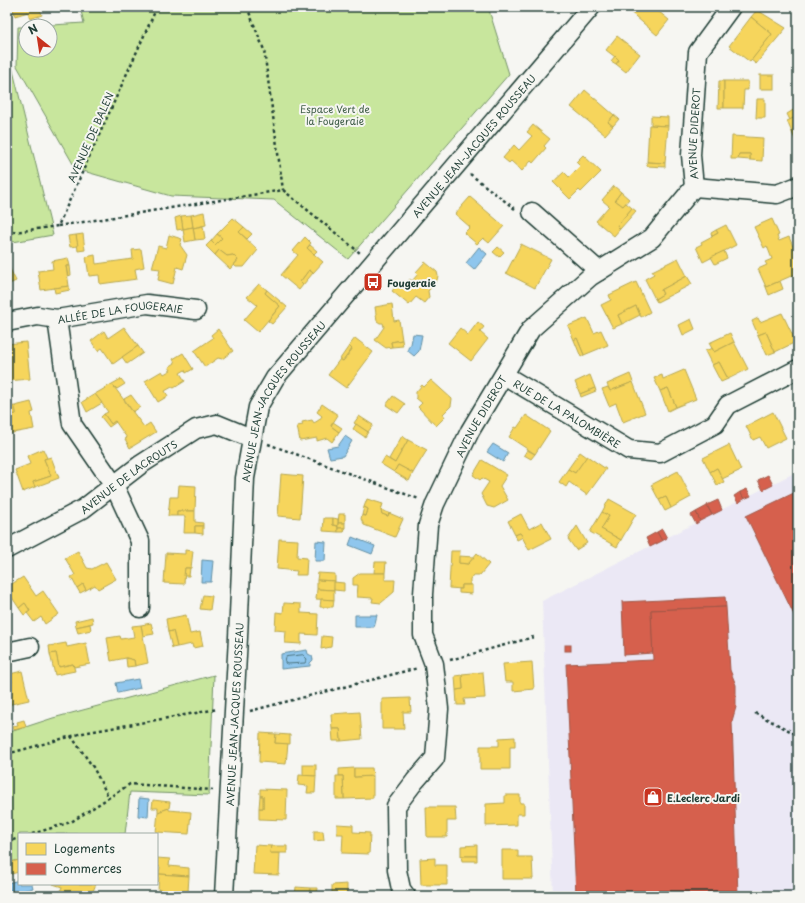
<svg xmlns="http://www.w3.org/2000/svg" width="805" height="903" font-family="'Playpen Sans',sans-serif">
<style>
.built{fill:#ebe8f5}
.green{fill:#c8e69d;stroke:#749268}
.water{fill:#8fc6ed;stroke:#628fa3}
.homes{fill:#f6d55c;stroke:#b6a750}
.shops{fill:#d6604d;stroke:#9f5646}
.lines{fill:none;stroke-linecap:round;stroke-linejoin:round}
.shore{stroke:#4c747e;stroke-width:1}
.minor-casing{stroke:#1f3d34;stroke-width:21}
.path{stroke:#1f3d34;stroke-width:2.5;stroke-dasharray:3 3;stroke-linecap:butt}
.minor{stroke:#f6f6f2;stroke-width:18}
.labels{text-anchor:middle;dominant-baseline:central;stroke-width:4;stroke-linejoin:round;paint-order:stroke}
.park-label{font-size:10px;fill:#415f49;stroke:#f6f6f2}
.street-label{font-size:10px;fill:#1f3d34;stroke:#f6f6f2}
.poi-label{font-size:10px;font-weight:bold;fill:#1f3d34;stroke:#f6f6f2;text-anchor:start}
</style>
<rect width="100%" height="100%" fill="#f6f6f2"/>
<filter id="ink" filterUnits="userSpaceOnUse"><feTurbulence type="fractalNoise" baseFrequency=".025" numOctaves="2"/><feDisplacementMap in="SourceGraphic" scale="8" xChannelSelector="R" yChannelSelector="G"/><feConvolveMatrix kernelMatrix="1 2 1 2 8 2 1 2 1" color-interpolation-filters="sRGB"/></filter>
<g filter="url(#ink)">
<polygon class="built" points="798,471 798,896 553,896 542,601"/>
<g class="green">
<polygon points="80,7 488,7 509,74 348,259 274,200 171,196 76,169 17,66 18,27 26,27 26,50 50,50 50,26 36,26 84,23"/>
<polygon points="7,46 53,235 7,243"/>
<polygon points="214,675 209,795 130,792 125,834 19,834 19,860 7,863 7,733 53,718"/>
</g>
<g class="water">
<polygon points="479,247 487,254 474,270 466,263"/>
<polygon points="413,334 422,335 419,351 414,356 408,351 408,348 411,344"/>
<polygon points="345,436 352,441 343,456 330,458 327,448 338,446"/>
<polygon points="493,444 508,453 503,462 487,452"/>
<polygon points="352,537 375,546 372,554 349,545"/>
<polygon points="316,541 326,542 325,561 315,561"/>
<polygon points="202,560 213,561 211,582 201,582"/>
<polygon points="355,615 377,615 374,627 355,627"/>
<polygon points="307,650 308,654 312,656 313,660 310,663 310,666 281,669 281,654"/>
<polygon points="138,679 140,688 118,693 116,683"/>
<polygon points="139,798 149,799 148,817 138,816"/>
<polygon points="19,880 19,884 32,884 33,888 11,894 8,883"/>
</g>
<g class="homes">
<polygon points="12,7 45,7 40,9 42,15 30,19 28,12 15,16"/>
<polygon points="630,7 653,7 669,20 657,35 628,10"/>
<polygon points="757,10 786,28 756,64 751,60 772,34 751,17"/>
<polygon points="751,17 772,34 750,62 729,46"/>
<polygon points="617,36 640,54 626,72 616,64 619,60 606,50"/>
<polygon points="615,56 619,60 616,64 611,61"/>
<rect x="760" y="75" width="14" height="14"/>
<polygon points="719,81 724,81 724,108 718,108"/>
<polygon points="724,81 748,81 748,90 744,90 743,108 724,108"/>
<polygon points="585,90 614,115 608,122 613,126 605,135 571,107"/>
<polygon points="757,99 765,99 765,118 756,118"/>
<polygon points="798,107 798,116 790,120 787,114"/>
<polygon points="614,115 619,119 613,126 608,122"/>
<polygon points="651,116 668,117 668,126 651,125"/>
<polygon points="798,116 798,143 797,144 787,121"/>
<polygon points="533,125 550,139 544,146 546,148 533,163 531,161 522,171 511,161 509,163 503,158 514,145 519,150 532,136 527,132"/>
<polygon points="649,125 668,126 665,163 647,162"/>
<polygon points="732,136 763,138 762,161 750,160 750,154 739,154 738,159 731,159"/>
<polygon points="739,154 750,154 750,160 738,159"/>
<polygon points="583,155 601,172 581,192 579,190 570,199 553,182 564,172 569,177 580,166 576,162"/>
<polygon points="647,162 665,163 665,167 647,166"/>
<polygon points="614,186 621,192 615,200 623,206 626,203 632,208 617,226 620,229 614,236 596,221 609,206 602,200"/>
<polygon points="621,192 629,199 623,206 615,200"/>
<polygon points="470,197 504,226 489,243 483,238 477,244 464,233 470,227 455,214"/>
<polygon points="632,208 636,211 620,229 617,226"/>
<polygon points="204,212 206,225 193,228 191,215"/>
<polygon points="191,215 193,227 183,229 181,216"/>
<polygon points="181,216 183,229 177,230 175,218"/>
<polygon points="233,218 244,227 239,232 258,250 244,267 236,267 234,265 238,260 233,255 227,256 219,250 215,255 206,246 211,241 215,245 222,238 217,234"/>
<polygon points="772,219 779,235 777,236 779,241 789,237 798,258 798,273 766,287 758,269 767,265 765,262 772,259 767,246 764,248 754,227"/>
<polygon points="726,225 736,245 703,262 696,247 702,244 701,242 718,233 716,230"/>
<polygon points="203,226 205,239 195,240 193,228"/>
<polygon points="193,227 195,240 185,242 183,229"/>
<polygon points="244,227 252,234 247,239 239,232"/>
<polygon points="716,230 718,233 712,236 711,233"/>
<polygon points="83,234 85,250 78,251 76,235"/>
<polygon points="217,234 222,238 215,245 211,241"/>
<polygon points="76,235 78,246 70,247 68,236"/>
<polygon points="169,235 182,239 180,245 187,255 183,269 177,267 173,284 158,280 160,269 152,268 158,246 166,248"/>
<polygon points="305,237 311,243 307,248 323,262 313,273 309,270 300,282 303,285 299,290 281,275 298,255 293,251"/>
<polygon points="521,244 551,259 535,288 506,273"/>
<polygon points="310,245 317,251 314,254 307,248"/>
<polygon points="498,247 504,252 499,257 493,252"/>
<polygon points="141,249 144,267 135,269 137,279 100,284 99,275 89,276 86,257 95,255 96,264 133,259 132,250"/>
<polygon points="219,250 227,256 233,255 238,260 230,269 215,255"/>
<polygon points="724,251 727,258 715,264 711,257"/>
<polygon points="68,258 70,266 66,266 69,286 41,290 38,271 53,269 52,261"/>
<polygon points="678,258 687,276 661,290 663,294 655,299 645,279 654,274 652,271"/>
<polygon points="425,262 437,272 438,276 437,280 428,291 429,297 424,303 416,297 409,305 392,291 398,283 403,287 410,279 412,281 418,274 416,272"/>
<polygon points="7,263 16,281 7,285"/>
<polygon points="66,266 70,266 71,275 68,276"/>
<polygon points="309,270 313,273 303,285 300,282"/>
<polygon points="687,276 692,284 657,302 655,299 663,294 661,290"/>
<polygon points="780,281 783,289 769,295 766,287"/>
<polygon points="636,282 650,312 641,317 636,306 618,315 622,324 613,328 601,305 611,300 609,295"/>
<polygon points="259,284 267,290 265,293 280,306 258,332 244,320 257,305 247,297"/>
<polygon points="69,286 70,290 55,293 54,288"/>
<polygon points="267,290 287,307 272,324 268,321 280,306 265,293"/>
<polygon points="392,304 394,321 399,320 402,340 391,342 392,347 386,348 375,340 384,327 383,323 380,323 377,321 375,307"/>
<polygon points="636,306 640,315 622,324 618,315"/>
<polygon points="782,313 796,342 775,352 766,332 758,335 752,321 758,318 760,322"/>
<polygon points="587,318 594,333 601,330 608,345 584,355 577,338 574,340 568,326"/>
<polygon points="691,319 695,329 683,335 679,325"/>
<polygon points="478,322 484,327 480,332 488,339 471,361 448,343 460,328 468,335"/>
<polygon points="124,327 138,346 113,364 102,348 98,351 91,341 104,331 108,338"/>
<polygon points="218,329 233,351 222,359 218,358 205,367 194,351 213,338 211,335"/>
<polygon points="766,332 775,352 767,355 758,335"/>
<polygon points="730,333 734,342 714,352 709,343"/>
<polygon points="355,338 373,352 346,388 328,375 340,359 343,361 352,349 349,346"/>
<polygon points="577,338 584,355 581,357 574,340"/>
<polygon points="402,340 403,346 392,347 391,342"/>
<polygon points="26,342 30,379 7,381 7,344"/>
<polygon points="734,342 748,369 728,379 719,362 712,365 705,351 712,348 714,352"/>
<polygon points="138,346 143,353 127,364 122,357"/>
<polygon points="349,346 352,349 343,361 340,359"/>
<polygon points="183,353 193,369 186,373 185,370 180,373 185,381 174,388 172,387 165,391 168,396 158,402 145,381 162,371 164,374 171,370 169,367 175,363 173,359"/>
<polygon points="719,362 728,379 721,382 712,365"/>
<polygon points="684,370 696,399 676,407 668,388 660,391 654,378 662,375 663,379"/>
<polygon points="630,374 633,382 610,391 607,384"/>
<polygon points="590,375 595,388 580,394 575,382"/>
<polygon points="121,379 125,384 117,389 112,384"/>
<polygon points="431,380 452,399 451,406 443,414 445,417 436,426 418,407 422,403 416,398 416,392 422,385 424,387"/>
<polygon points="633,382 645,413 623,422 616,403 609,406 602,389 608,387 610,391"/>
<polygon points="112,384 144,427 150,423 156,432 130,448 125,439 127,438 115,421 111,424 104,414 108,412 95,394"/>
<polygon points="595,388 596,391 581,397 580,394"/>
<polygon points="668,388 676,407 668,411 660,391"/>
<polygon points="95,394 102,403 87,412 82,402"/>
<polygon points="131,395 140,407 133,412 124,399"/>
<polygon points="393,396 405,404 398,413 386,405"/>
<polygon points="31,402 34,412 31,413 34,429 7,434 7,415 16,414 15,406"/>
<polygon points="322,404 338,415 331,426 339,432 332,442 327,438 317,441 317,438 300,441 297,426 303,425 302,422 312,420 314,423 319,420 322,416 317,412"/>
<polygon points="15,406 16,414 7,415 7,407"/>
<polygon points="773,412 786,438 766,448 760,437 753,440 746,426"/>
<polygon points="104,414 111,424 115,421 116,422 109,427 101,417"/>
<polygon points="526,415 550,431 535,454 509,437 515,427 517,428"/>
<polygon points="359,416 373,425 368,432 354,423"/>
<polygon points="333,422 342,428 339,432 331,426"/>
<polygon points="356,424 368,432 365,437 353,429"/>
<polygon points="402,436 408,440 395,463 389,459"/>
<polygon points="408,440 427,450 413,473 398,465 394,472 381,464 385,457 395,463"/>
<polygon points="729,445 741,470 722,479 717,468 710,472 703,458"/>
<polygon points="43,449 47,458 44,459 51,476 33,482 35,487 23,492 15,470 30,464 27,456"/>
<polygon points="527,450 535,454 531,459 524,455"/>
<polygon points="580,452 587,457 575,473 568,469"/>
<polygon points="587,456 606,469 587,495 569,482 566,487 559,482 568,469 575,473"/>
<polygon points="51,457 59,478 35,487 33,482 51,476 44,459"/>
<polygon points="482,460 507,475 500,486 508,500 494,508 487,506 481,494 489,482 482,478 480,480 473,475"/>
<polygon points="398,465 413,473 409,481 394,472"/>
<polygon points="717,468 724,482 717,485 710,472"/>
<polygon points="678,471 691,497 671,508 666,497 659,500 651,485"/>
<polygon points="281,474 303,476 300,518 278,516"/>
<polygon points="179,485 196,486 195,511 177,511 177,516 168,516 170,497 178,497"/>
<polygon points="666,497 671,508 665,511 659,500"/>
<polygon points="367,499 383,504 381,510 382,514 388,516 389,513 403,519 395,537 364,525 361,519 362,515 366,516 368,509 364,507"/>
<polygon points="609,499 636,514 621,540 601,529 609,516 602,512"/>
<polygon points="364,507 368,509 366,516 362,515"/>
<polygon points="381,510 389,513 388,516 382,514"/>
<polygon points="177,511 195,511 195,522 203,523 203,526 195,526 195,533 184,533 185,516 177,516"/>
<polygon points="602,512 609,516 601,529 621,540 617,547 590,532"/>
<polygon points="339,514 345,514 345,523 338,523"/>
<polygon points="521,514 529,529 542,522 551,539 529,550 520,533 515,535 508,521"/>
<polygon points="324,518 333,518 333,525 338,526 338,532 323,531"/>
<polygon points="333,518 338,519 338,526 333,525"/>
<rect x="338" y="523" width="7" height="5"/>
<polygon points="195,526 203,526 203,534 195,533"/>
<polygon points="577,526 587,543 576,550 568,539"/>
<polygon points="338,528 345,528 344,532 338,532"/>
<polygon points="520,533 523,537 517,540 515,535"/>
<polygon points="279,539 298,540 297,557 307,558 306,575 296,575 297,571 277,569"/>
<polygon points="185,550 193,551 191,568 185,568 184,584 164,583 166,553 185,554"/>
<polygon points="78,551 87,568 92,569 106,562 116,579 98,589 95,585 86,590 83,584 77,588 71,577 75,575 65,558"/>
<polygon points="451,551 460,551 459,563 468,564 477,553 489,564 480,575 473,575 470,579 470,585 462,585 462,589 449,588"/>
<polygon points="459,556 474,557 468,564 459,563"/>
<polygon points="375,562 386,562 385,573 374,573"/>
<polygon points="185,568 190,568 189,576 184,576"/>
<polygon points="318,573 335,574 335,581 317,580"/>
<polygon points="360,573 385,573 385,580 395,580 394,592 381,603 372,602 373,598 357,597 358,585 353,585 353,578"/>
<polygon points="23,577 36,596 43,591 59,614 45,624 41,617 34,622 27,613 30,611 25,603 19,608 7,590 7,587"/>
<polygon points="317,580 335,581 334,590 317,589"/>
<polygon points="334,582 344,583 344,591 334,590"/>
<polygon points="83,584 86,590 80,593 77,588"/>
<polygon points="462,585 472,585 472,594 459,593 459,589 462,589"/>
<polygon points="317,589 334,590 334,600 316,599"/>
<polygon points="203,595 212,596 210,610 200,609"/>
<polygon points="321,599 334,600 333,607 320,607"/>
<polygon points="25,603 30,611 24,615 19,608"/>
<polygon points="284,603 301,604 301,613 318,614 317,635 301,634 301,644 285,643 286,631 275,630 276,612 283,613"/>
<polygon points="186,615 190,634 200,632 203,646 193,648 192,644 177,647 173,631 168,632 166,619"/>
<polygon points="92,617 93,623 76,627 75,621"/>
<polygon points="151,623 154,634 143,636 141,625"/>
<polygon points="90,624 91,630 78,633 76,627"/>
<polygon points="141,625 148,663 135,666 134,660 126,658 111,661 107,638 120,636 121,639 134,637 132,626"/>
<polygon points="173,631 177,647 172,648 168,632"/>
<polygon points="322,636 332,637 331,647 321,649"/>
<polygon points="66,643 67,647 86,643 90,664 74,667 73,664 59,667 56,653 50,654 49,646"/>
<polygon points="56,653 59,667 73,664 75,671 55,675 50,654"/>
<polygon points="126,658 134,660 135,666 127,667"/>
<polygon points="532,662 534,689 513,691 513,682 505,682 503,664"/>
<polygon points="22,671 29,700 7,705 7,684 12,682 10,674"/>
<polygon points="483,672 485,698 464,699 465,705 457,705 456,690 463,689 462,674"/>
<polygon points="462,675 463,689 456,690 455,676"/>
<polygon points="410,698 411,712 403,712 404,729 382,729 382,699"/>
<polygon points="360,712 362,739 341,741 340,729 332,729 331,714"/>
<polygon points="24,720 26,727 14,730 13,726 18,725 17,722"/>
<polygon points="332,729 340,729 341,741 333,741"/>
<polygon points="260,733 276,734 275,743 288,743 286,764 259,762"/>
<polygon points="276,734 290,735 290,744 275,743"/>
<polygon points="515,737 515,747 510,747 510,769 480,769 480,746 499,746 499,738"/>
<rect x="303" y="765" width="13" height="11"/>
<polygon points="354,768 354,777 373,776 373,798 344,799 343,776 339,776 339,769"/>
<polygon points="354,768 372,768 373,776 354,777"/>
<polygon points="299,775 316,776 315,793 307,793 308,786 298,785"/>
<polygon points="336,776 343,776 344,799 336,799"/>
<polygon points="260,789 287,790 286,820 259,819 259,808 263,808 263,796 260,796"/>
<polygon points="505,795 520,795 520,803 524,803 524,814 517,814 517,825 486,826 486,804 505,803"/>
<polygon points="260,796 263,796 263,808 259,808"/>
<polygon points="153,800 170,802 169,808 158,812 158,808 152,808"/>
<polygon points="426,807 455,807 456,821 447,821 447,837 427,837"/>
<polygon points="169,808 169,810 191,812 189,834 156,832 158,812"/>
<polygon points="337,824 353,825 353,832 370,833 369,854 342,853 343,834 337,834"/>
<polygon points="314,831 323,831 324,840 314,841"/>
<polygon points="255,845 271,846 270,853 280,853 279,875 253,874"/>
<polygon points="477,845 477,856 461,856 461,846"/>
<polygon points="271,846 287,846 287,853 270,853"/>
<polygon points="502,850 518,850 518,857 532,857 533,879 502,879"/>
<polygon points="461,856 477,856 477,861 462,861"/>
<polygon points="157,858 170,859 169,866 189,868 189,876 159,874 160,867 157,866"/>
<polygon points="435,858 435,865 447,865 447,885 421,885 420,859"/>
<polygon points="19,860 19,872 7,875 7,863"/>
<polygon points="159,874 189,876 188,892 158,890"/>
<polygon points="53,884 96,884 91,896 58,896 62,887"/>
<polygon points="347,884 347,893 364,893 364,896 337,896 337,893 332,893 332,885"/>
<polygon points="296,887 310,888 310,896 295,896"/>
<polygon points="310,888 318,888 317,896 310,896"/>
</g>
<g class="shops">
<polygon points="768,475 773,485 763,490 758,480"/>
<polygon points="747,489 751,496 744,499 740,492"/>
<polygon points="798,491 798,623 746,516"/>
<polygon points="740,492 744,499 738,503 734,496"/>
<polygon points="718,500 722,510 712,515 707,505"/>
<polygon points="707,506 712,515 700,521 696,512"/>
<polygon points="696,512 700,521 696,524 691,515"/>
<polygon points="662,529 667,538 662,541 657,532"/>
<polygon points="657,532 662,541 650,547 646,538"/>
<polygon points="725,597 726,607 651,610 653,653 624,655 622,602"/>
<polygon points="726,607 730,670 736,685 736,707 732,721 738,896 576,896 566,664 653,660 651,610"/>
<rect x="565" y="645" width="6" height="6"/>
</g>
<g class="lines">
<polygon class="shore" points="303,655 307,659 305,663 287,664 285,663 286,657"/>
<defs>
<g id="minor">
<polyline points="694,187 777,194 798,186"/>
<polyline points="532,212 599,271"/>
<polyline points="7,322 38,316 57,319"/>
<path id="s1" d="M 504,375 L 629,450 L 660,453 L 715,424 L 728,405 L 798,369"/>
<path id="s2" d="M 7,549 L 83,509 L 140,465 L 196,429 L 217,424 L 251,438"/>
<path id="s3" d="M 140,608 L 140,541 L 114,485 L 72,424 L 57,319 L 147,304 L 196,310"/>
<polyline points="7,652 30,647"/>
<path id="s4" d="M 224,896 L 238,637 L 245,478 L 258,407 L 275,378 L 591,7"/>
<path id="s5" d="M 406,896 L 401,889 L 397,870 L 396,806 L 415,781 L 435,758 L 439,709 L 434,664 L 423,635 L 423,594 L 428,525 L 435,504 L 470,431 L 531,329 L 591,276 L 652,238 L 694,187 L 691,155 L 698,52 L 731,7"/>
</g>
</defs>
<use href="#minor" class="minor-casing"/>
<g class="path">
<polyline points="247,7 264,50 283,190"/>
<polyline points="7,18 10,25"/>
<polyline points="470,174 515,209"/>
<polyline points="58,226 283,190 360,253"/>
<polyline points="7,233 58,226 157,7"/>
<polyline points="268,444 419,499"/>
<polyline points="450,660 534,637"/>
<polyline points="250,711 418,668"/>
<polyline points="755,713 798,735"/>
<polyline points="71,736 93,767 109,798"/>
<polyline points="7,754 83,733 218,709"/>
<polyline points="32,834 71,822 130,784 213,790"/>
<polyline points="7,842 19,838"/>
</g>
<use href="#minor" class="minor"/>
</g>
</g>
<defs>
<symbol id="bus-square" viewBox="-11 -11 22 22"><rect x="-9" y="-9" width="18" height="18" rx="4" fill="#c8321e" stroke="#f6f6f2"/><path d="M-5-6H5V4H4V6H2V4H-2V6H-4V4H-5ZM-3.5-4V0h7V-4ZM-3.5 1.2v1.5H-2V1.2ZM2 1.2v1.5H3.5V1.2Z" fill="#fff"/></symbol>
<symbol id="shop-square" viewBox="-11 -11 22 22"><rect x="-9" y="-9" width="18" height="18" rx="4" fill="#c8321e" stroke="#f6f6f2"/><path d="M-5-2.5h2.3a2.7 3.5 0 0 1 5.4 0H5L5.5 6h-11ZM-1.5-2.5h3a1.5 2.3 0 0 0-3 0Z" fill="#fff"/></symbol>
</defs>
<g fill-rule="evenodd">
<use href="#bus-square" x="362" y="271" width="22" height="22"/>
<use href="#shop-square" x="642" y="786" width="22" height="22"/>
</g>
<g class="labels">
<g class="park-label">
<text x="335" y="108">Espace Vert de<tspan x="335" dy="12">la Fougeraie</tspan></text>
</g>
<g class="street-label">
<text stroke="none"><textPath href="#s5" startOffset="883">AVENUE DIDEROT</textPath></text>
<text transform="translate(90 137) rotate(-66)">AVENUE DE BALEN</text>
<text stroke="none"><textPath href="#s4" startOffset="830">AVENUE JEAN-JACQUES ROUSSEAU</textPath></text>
<text stroke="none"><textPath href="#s3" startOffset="373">ALLÉE DE LA FOUGERAIE</textPath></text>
<text stroke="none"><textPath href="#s4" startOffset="506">AVENUE JEAN-JACQUES ROUSSEAU</textPath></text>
<text stroke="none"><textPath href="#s1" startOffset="74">RUE DE LA PALOMBIÈRE</textPath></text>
<text stroke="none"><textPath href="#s5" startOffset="511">AVENUE DIDEROT</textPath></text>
<text stroke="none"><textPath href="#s2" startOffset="142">AVENUE DE LACROUTS</textPath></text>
<text stroke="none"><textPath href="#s4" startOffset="182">AVENUE JEAN-JACQUES ROUSSEAU</textPath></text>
</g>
<g class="poi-label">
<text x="387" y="282">Fougeraie</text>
<text x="667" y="797">E.Leclerc Jardi</text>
</g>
</g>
<rect width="805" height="903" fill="none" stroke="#f6f6f2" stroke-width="24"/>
<rect x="12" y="12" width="781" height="879" fill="none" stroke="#1f3d34" stroke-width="1.5" filter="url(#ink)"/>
<rect x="18" y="833" width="140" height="52" fill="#f6f6f2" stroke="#a0aca6"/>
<rect x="26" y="843" width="20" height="12" fill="#f6d55c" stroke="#a0aca6"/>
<text x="54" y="853" font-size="12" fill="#1f3d34">Logements</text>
<rect x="26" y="863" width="20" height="12" fill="#d6604d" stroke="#a0aca6"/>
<text x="54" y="873" font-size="12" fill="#1f3d34">Commerces</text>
<g transform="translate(38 38) rotate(330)"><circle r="19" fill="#f6f6f2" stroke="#a0aca6"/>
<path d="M0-3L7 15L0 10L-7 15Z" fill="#c8321e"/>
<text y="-6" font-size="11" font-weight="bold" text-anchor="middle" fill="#1f3d34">N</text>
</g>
</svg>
